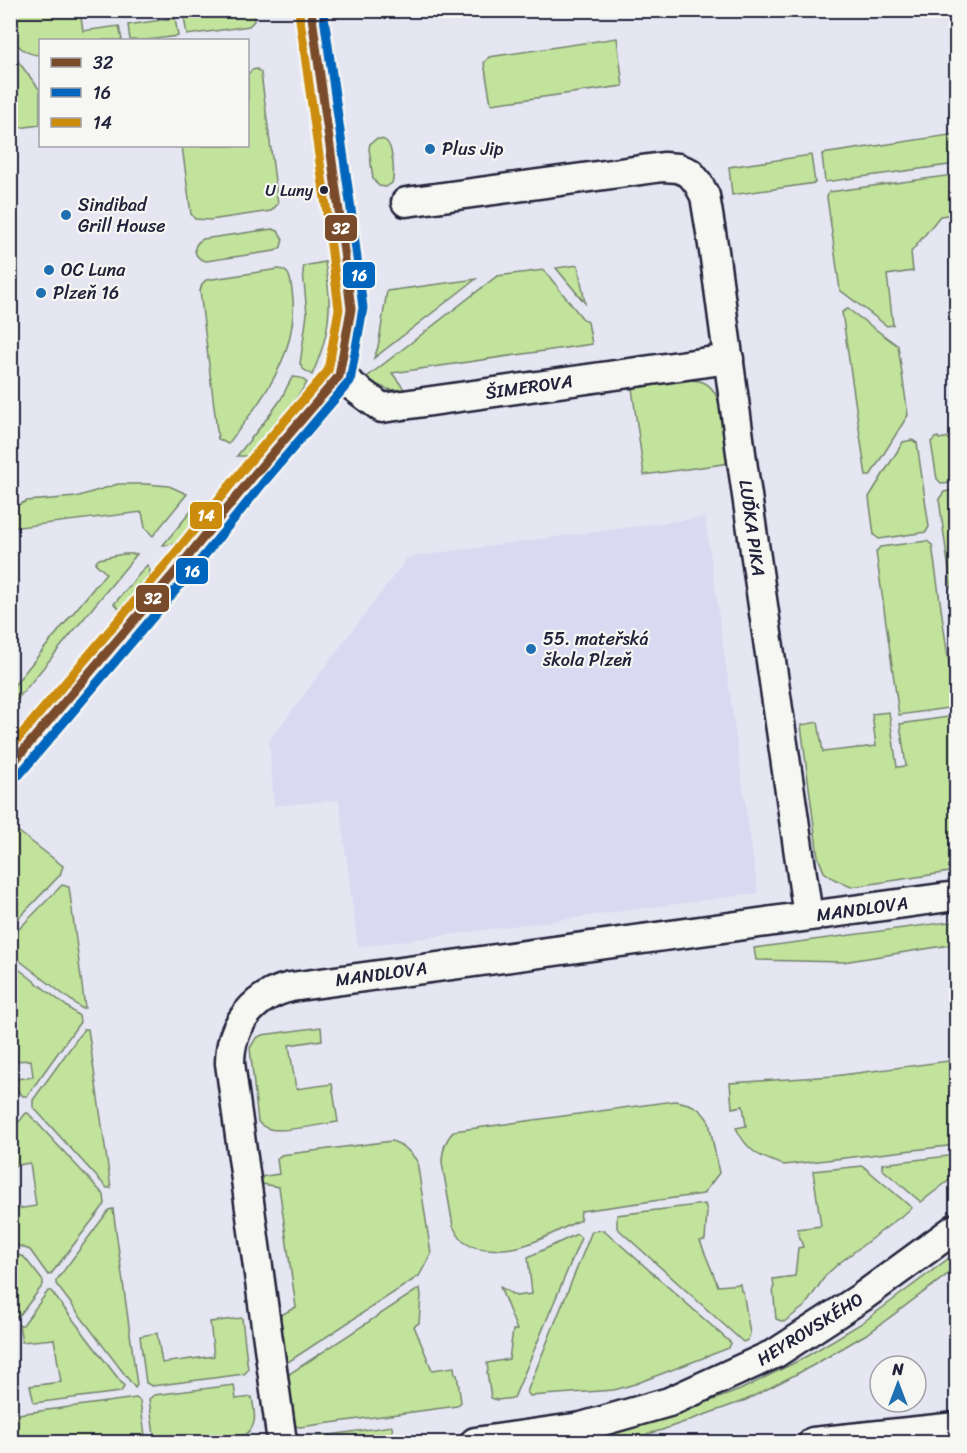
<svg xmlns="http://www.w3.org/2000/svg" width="967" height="1453" font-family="Sriracha,sans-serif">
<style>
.built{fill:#d9daf2}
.green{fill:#c2e39c;stroke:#72826c;stroke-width:1.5}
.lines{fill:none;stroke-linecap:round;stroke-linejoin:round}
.minor-casing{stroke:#22223b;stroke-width:33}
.minor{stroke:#f6f6f2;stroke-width:28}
.bus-1-casing{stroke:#f6f6f2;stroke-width:14}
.bus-2-casing{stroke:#f6f6f2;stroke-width:14}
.bus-3-casing{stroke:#f6f6f2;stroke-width:14}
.bus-1{stroke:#7a4b2a;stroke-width:9}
.bus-2{stroke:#0065bd;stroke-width:9}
.bus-3{stroke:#cc8c0c;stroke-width:9}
.poi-dot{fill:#1f6fb2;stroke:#f6f6f2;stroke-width:2}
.bus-dot{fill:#22223b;stroke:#f6f6f2;stroke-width:2}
.labels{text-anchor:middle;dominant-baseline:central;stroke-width:4.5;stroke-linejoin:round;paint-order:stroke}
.bus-label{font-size:16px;fill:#22223b;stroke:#f6f6f2;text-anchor:end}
.poi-label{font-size:18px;fill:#22223b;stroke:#f6f6f2;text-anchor:start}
.street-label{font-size:18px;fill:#22223b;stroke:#f6f6f2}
.line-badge{stroke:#f6f6f2;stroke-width:2}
.badge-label{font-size:16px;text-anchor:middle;font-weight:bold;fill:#fff}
</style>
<rect width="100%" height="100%" fill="#e5e6f2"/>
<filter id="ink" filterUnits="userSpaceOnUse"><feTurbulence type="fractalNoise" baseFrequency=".0167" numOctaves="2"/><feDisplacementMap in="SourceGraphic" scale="12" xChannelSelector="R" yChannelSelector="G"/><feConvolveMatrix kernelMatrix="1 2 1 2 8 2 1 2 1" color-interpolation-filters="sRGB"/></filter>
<g filter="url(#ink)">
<polygon class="built" points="705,517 758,893 358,947 339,800 274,806 269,741 408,557"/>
<g class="green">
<path d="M 10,11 L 80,11 L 83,31 L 119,26 L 122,40 L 40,40 L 40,55 C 27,55 13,45 10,31 C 10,25 10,17 10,11 Z"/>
<polygon points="215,11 253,11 254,21 249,26 187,35 184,17 215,13"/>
<polygon points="175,18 178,36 147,40 130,40 128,25"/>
<polygon points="617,38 623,86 491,104 484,63 489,57"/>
<polygon points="11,52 40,90 40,125 11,129"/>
<polygon points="257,69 261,73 278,204 271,211 210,220 195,219 191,214 182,146 248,146 248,74 252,70"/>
<polygon points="956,134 956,164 825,182 822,154"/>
<path d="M 376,139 C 380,139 382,138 386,141 C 393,146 395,176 392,183 L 386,187 L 379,186 L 373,179 L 369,148 L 370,144 Z"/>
<polygon points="811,155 815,183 732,195 729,167"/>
<polygon points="953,175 956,198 956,214 940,216 911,252 913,271 887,275 893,325 887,326 840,290 827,197 829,192"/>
<path d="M 272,229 L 278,231 L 283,239 L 281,247 L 275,251 L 206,261 C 193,258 191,245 203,239 Z"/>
<path d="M 325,262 C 333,307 330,334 312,375 L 303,369 L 300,364 L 307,314 L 303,271 L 304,266 Z"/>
<polygon points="578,265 585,303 556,268"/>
<path d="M 279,269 C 291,271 290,279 292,290 C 301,352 263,398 228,444 L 218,439 L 200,291 L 202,284 L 206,280 Z"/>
<polygon points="544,270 582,318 588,322 592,344 392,373 404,389 404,391 387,389 366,380 367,377 497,276"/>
<polygon points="476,279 374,358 378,347 387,291"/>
<polygon points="848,309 898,346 908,415 870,476 866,476 842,312"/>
<path d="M 293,377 L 301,378 L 307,383 L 292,404 L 251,453 L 247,456 L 237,456 C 251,438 266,421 279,402 C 285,394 287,384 293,377 Z"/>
<path d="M 686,380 C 691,380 700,380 705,383 C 725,393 727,443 730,463 L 644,475 L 632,388 Z"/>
<polygon points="956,436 956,468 950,469 951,483 942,484 937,479 931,442 935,438 938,437 939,439"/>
<polygon points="912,440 917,443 929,527 926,532 879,539 874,535 869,497 903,442"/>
<polygon points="118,484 146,484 169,486 187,494 153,536 145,528 142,512 11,528 11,508 27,501 76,497"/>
<polygon points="956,490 956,621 939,499 944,492"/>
<path d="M 197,504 C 200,508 201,507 200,513 C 199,518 183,538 178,542 C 174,545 168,545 163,545 Z"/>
<polygon points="927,541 932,545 955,707 899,715 876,552 880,547"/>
<polygon points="123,554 137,554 11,707 11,689 106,573 95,563 99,559"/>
<polygon points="147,565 150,571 148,576 121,610 114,604"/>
<polygon points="889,712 897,767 906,766 900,724 955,716 956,728 956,871 851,887 834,879 824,872 818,857 801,725 818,722 823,752 876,746 872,714"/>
<polygon points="10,825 63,866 60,875 11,926"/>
<polygon points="62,885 69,887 85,1008 81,1008 11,954 11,937"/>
<polygon points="956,921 956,944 843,962 756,960 754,948"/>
<polygon points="11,963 79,1016 80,1022 27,1096 23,1096 11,1083 16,1077 16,1079 33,1077 31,1060 14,1061 15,1072 11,1076 10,1032 12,1031 10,1021"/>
<path d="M 321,1027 L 322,1040 L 289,1045 L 296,1089 L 332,1084 L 338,1122 C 323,1124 283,1133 270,1129 C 265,1128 261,1125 258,1122 L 250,1048 L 256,1038 L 262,1035 Z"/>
<polygon points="84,1029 88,1029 111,1188 107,1188 33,1107 33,1100"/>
<path d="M 956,1060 L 956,1145 L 784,1165 C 759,1157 748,1152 736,1128 L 746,1126 L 743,1106 L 732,1108 L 730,1083 L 834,1076 Z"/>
<path d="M 674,1101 C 690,1103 701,1107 709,1122 L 719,1173 L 703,1194 L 581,1211 L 580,1220 C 563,1228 546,1238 528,1244 C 512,1250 478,1253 464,1242 C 459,1238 456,1232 453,1226 L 442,1163 C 442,1151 445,1140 454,1131 Z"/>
<polygon points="26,1113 28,1113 104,1195 105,1204 51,1274 48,1275 30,1250 13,1244 11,1241 11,1210 36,1206 30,1163 11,1166 11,1132"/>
<path d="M 392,1141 C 404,1145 410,1152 417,1161 L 431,1254 L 419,1276 L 285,1364 L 278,1321 L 281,1315 L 296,1307 L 279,1187 L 262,1184 L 260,1181 L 259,1177 L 279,1174 L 277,1159 L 281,1155 Z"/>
<polygon points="956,1155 956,1175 921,1202 882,1169 882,1164"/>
<polygon points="863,1166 912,1208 838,1264 826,1275 805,1306 784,1322 776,1319 773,1288 774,1287 773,1279 795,1276 798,1248 803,1247 797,1229 821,1226 813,1171"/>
<polygon points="705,1204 707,1212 705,1240 700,1241 718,1286 740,1284 741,1291 743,1291 750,1334 748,1340 743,1342 617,1228 617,1215"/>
<polygon points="113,1209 137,1385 135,1388 56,1284 56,1281 109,1210"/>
<polygon points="604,1230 731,1343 729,1348 635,1384 614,1390 530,1396 527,1392 592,1231"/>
<polygon points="577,1234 581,1238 514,1398 497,1400 491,1398 487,1371 488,1370 487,1363 509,1359 513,1330 517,1330 500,1287 516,1296 532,1294 528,1257"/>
<polygon points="956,1253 956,1268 870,1332 812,1366 746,1400 662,1430 619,1442 602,1442 606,1436 657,1421 740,1390 802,1359 862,1323"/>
<polygon points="18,1255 24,1257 43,1281 43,1285 19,1316 11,1318 11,1256"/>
<polygon points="420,1288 421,1295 419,1323 414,1326 432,1370 454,1367 455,1374 457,1374 461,1402 457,1406 300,1427 295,1426 292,1422 286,1376"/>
<polygon points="48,1291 51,1291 124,1386 123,1389 120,1392 34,1403 30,1386 61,1382 54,1339 22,1342 19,1325 23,1325"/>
<polygon points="242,1318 248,1370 244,1374 152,1386 146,1383 140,1336 157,1333 162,1363 214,1356 210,1322"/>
<path d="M 234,1385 L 236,1399 L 252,1397 C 254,1412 259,1425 245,1435 L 190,1442 L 155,1442 L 149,1399 L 154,1395 Z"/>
<polygon points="136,1398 140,1401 146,1442 11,1442 11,1415"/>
<path d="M 392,1426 C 393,1432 393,1435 387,1438 L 357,1442 L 305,1442 L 302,1439 Z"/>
</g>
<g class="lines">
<defs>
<g id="minor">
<polyline points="406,202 663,167 678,168 690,173 698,183 705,196 714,251 743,468 808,916"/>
<polyline points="339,376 382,408 729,359"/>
<polyline points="10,767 177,570 254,475 339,376 351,309 339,211 311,10"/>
<path d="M 282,1442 L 230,1063 C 230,1025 254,995 291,987 L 956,896"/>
<polyline points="475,1442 581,1427 669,1402 776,1353 862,1297 956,1228"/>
<polyline points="813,1442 956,1427"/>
</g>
</defs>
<use href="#minor" class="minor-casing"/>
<use href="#minor" class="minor"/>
<defs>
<polyline id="bus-1" points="10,766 177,570 254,475 339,376 351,309 339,211 311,10"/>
<polyline id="bus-2" points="19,775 186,578 263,483 350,381 363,308 351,209 323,10"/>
<polyline id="bus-3" points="10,748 168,562 245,467 328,371 339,309 327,213 299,12"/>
</defs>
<use href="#bus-1" class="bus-1-casing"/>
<use href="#bus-2" class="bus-2-casing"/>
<use href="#bus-3" class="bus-3-casing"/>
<use href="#bus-1" class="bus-1"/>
<use href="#bus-2" class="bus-2"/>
<use href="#bus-3" class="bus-3"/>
</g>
</g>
<g class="poi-dot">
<circle cx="430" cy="149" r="6"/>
<circle cx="66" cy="215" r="6"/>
<circle cx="49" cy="270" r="6"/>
<circle cx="41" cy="293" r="6"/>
<circle cx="531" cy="649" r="6"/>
</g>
<circle class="bus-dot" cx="324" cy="190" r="5"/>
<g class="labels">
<g class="bus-label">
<text x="313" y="190">U Luny</text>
</g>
<g class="poi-label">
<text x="442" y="149">Plus Jip</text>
<text x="78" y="205">Sindibad<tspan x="78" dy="21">Grill House</tspan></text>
<text x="61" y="270">OC Luna</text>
<text x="53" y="293">Plzeň 16</text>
<text x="543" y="639">55. mateřská<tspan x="543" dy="21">škola Plzeň</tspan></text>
</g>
<g class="street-label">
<text transform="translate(529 387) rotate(-8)">ŠIMEROVA</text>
<text transform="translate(752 528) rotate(82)">LUĎKA PIKA</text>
<text transform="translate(862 909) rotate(-8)">MANDLOVA</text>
<text transform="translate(381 974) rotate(-8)">MANDLOVA</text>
<text transform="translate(810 1329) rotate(-32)">HEYROVSKÉHO</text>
</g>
</g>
<g class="line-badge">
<rect x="324" y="214" width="34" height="28" rx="6" fill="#7a4b2a"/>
<rect x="342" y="261" width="34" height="28" rx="6" fill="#0065bd"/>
<rect x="189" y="501" width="34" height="29" rx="6" fill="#cc8c0c"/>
<rect x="175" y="557" width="34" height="28" rx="6" fill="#0065bd"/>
<rect x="135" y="584" width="35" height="29" rx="6" fill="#7a4b2a"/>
</g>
<g class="badge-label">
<text x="341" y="234">32</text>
<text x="359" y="281">16</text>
<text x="206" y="521">14</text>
<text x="192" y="577">16</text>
<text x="153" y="604">32</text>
</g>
<rect width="967" height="1453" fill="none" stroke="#f6f6f2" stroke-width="36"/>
<rect x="18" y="18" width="931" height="1417" fill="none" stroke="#22223b" stroke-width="2" filter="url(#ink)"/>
<rect x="39" y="39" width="210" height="108" fill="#f6f6f2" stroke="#a1a1a9" stroke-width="1.5"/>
<rect x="51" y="58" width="30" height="9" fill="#7a4b2a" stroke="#a1a1a9" stroke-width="1.5"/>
<text x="93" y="69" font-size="18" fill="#22223b">32</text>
<rect x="51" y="88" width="30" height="9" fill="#0065bd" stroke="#a1a1a9" stroke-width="1.5"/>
<text x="93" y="99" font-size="18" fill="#22223b">16</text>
<rect x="51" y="118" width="30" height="9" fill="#cc8c0c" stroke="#a1a1a9" stroke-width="1.5"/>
<text x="93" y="129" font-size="18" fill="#22223b">14</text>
<g transform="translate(898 1384)"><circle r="28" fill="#f6f6f2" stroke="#a1a1a9" stroke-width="1.5"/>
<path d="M0-4.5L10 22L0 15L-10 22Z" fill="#1f6fb2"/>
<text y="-9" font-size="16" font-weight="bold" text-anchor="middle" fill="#22223b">N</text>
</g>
</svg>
